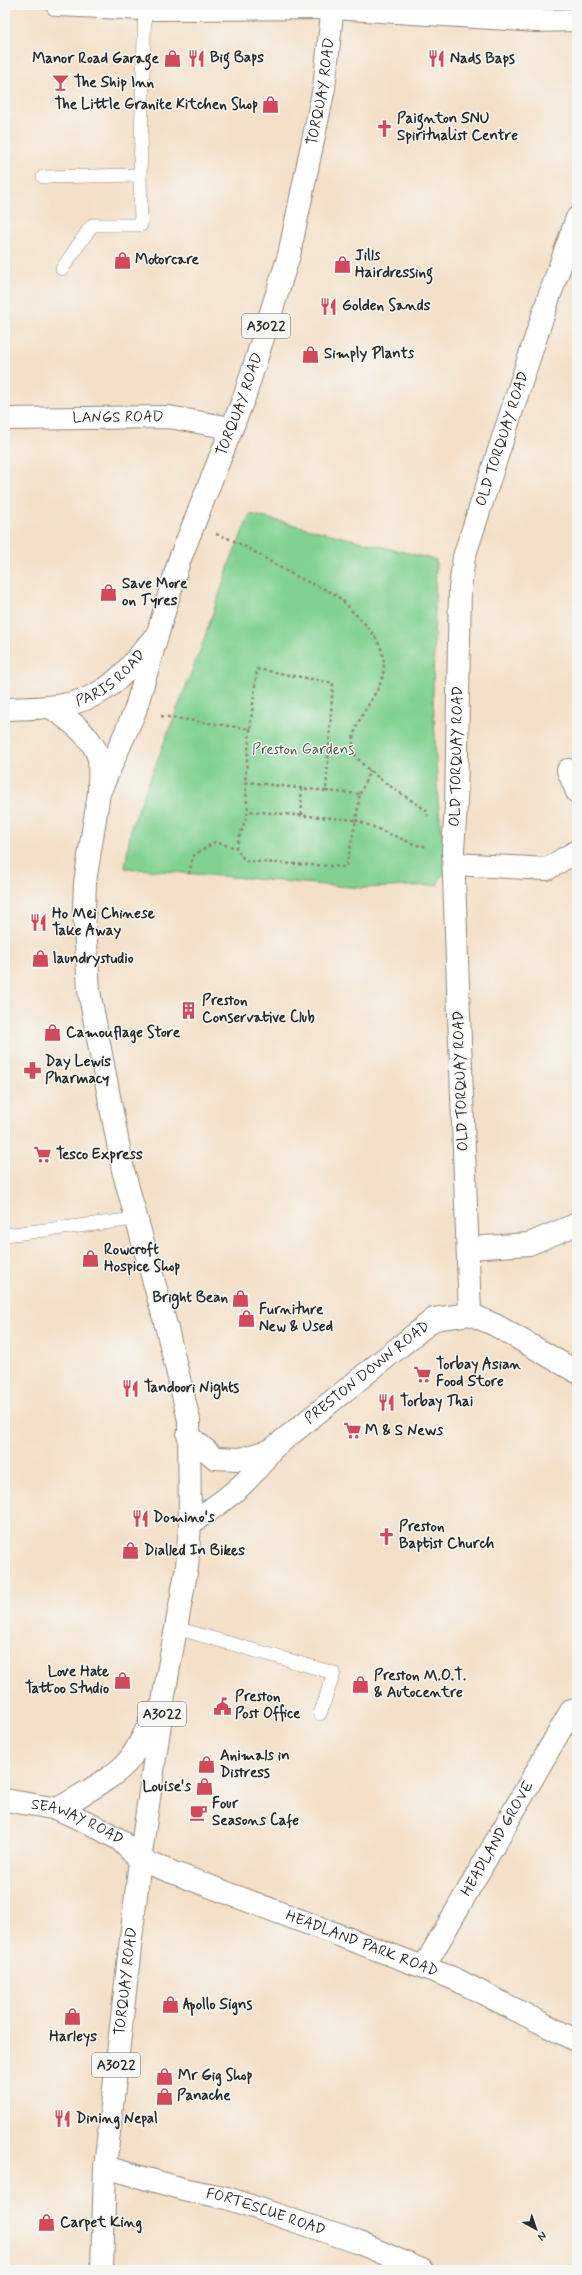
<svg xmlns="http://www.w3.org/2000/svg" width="582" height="2275" font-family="Mynerve,sans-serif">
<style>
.green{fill:#81d292;stroke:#567e5e}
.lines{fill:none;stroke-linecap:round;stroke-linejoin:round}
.service-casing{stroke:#90867a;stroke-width:14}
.minor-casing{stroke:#90867a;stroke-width:24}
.tertiary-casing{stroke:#90867a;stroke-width:24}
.secondary-casing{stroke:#90867a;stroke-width:24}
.primary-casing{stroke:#90867a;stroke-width:24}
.path{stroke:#90867a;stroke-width:2.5;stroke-dasharray:3 3;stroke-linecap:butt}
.service{stroke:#fff;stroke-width:13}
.minor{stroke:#fff;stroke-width:22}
.tertiary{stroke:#fff;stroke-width:22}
.secondary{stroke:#fff;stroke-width:22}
.primary{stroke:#fff;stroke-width:22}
.labels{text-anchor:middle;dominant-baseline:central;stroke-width:3;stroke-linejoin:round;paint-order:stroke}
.shield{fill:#f6f6f2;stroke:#686867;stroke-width:1}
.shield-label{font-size:14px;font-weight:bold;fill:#2b2b2b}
.poi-label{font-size:15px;font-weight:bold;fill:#2b2b2b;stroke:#f6f6f2;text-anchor:start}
.street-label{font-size:15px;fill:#2b2b2b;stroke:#f6f6f2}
.park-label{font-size:15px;fill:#455d4a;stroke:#f6f6f2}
</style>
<rect width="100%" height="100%" fill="#f6f6f2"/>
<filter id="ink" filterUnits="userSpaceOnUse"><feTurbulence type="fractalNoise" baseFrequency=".025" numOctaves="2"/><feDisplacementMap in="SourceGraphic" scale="8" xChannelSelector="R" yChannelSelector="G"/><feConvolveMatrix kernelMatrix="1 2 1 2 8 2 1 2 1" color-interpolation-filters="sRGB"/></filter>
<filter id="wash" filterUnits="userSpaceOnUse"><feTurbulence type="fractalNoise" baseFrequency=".012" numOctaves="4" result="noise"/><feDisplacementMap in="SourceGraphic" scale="16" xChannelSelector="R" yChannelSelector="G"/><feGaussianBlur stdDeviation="0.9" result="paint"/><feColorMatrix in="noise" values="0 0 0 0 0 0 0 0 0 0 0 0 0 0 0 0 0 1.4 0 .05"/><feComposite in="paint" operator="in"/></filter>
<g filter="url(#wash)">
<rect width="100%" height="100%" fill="#f4e0c8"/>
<polygon class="green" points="250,514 436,560 433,695 438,802 445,853 445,870 437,885 362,888 125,868 131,828 202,645 230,562"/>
</g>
<g filter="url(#ink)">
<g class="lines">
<defs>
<g id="service">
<polyline points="528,5 529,21"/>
<polyline points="43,177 140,175"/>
<polyline points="62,269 92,225 141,225 140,175 145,5"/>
<polyline points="5,1235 136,1219"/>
<polyline points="176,1628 334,1673 320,1714"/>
</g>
<g id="minor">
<path id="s1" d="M 5,419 L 169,417 L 231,428"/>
<polyline points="568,770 577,792"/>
<polyline points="454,864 547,869 577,851"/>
<polyline points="468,1248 529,1244 577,1224"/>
<path id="s2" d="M 424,1967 L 571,1711"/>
<path id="s3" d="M 105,2167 L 183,2189 L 227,2198 L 357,2242 L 422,2270"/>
</g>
<g id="tertiary">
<polyline points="333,8 537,21 577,20"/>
<path id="s4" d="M 470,1314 L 453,850 L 456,805 L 460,588 L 464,557 L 549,297 L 577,218"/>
<polyline points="188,1435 215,1458 241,1459 271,1450"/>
<path id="s5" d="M 190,1524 C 224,1500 248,1485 271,1450 L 434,1319 L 470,1314 L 495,1325 L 577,1372"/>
<path id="s6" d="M 140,1860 L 455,1979 L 577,2041"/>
</g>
<polyline id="secondary" points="57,5 145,9 333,8"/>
<g id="primary">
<path d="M 52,708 C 69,720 94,737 99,759 C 100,768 99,778 99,787"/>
<path id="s7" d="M 5,709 C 40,708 75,709 105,689 C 124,677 139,655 154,638"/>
<path id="s8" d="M 5,1800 L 58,1809 L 93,1825 L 120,1840 L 140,1860"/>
<path d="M 58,1809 C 78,1796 115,1778 129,1760 C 140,1746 147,1728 155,1712"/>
<path id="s9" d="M 102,2270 L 105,2167 L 140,1860 L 165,1689 L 187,1567 L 190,1524 L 189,1420 L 167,1329 L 123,1170 L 89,991 L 84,911 L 85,882 L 99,793 L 135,711 L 179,561 L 245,395 L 289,255 L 324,88 L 333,5"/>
</g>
</defs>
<use href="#service" class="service-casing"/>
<use href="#minor" class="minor-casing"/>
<use href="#tertiary" class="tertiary-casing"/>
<use href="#secondary" class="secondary-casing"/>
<use href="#primary" class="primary-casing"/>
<g class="path">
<path d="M 216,534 C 245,543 262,558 288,572 C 303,581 320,586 334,594 C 341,598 347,605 352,611 C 371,629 388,647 383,675 C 378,699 345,726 355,754 C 361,769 411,800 426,810 L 428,816"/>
<polyline points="161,716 250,729 257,669 333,683 326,791 245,782 250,729"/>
<polyline points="245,782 248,811 236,848 245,861 346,867 356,820 248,811"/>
<polyline points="301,788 302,816"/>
<polyline points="326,791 360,794 356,820 416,845 428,847"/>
<polyline points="360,794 370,770"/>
<polyline points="189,874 193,856 215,842 236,848"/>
</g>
<use href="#service" class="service"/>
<use href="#minor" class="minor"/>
<use href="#tertiary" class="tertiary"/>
<use href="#secondary" class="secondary"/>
<use href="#primary" class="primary"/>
</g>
</g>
<defs>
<symbol id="restaurant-bare" viewBox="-9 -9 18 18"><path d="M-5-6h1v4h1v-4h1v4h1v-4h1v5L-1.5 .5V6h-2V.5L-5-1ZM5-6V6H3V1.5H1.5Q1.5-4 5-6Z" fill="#d1495b" stroke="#f6f6f2" stroke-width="2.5" paint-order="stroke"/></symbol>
<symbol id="shop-bare" viewBox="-9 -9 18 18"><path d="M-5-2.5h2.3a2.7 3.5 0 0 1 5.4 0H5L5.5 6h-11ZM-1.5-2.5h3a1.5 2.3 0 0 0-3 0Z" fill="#d1495b" stroke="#f6f6f2" stroke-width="2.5" paint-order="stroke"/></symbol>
<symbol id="bar-bare" viewBox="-9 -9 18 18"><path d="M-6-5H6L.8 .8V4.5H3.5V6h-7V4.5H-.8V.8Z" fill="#d1495b" stroke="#f6f6f2" stroke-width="2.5" paint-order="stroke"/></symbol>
<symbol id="church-bare" viewBox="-9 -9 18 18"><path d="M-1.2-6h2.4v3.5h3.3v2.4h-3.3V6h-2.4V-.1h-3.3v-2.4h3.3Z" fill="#d1495b" stroke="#f6f6f2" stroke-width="2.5" paint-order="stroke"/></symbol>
<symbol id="building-bare" viewBox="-9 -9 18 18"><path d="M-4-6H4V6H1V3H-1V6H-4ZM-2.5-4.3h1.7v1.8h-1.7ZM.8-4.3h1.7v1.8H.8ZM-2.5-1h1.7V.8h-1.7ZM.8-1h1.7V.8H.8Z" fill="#d1495b" stroke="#f6f6f2" stroke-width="2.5" paint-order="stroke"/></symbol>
<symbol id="pharmacy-bare" viewBox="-9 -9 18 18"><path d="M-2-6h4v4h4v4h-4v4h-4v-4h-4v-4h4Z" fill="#d1495b" stroke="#f6f6f2" stroke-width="2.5" paint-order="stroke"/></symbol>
<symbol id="supermarket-bare" viewBox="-9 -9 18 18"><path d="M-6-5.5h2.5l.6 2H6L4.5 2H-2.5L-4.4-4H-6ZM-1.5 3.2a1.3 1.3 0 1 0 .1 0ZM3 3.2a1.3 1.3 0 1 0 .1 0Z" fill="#d1495b" stroke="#f6f6f2" stroke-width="2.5" paint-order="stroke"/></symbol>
<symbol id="civic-bare" viewBox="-9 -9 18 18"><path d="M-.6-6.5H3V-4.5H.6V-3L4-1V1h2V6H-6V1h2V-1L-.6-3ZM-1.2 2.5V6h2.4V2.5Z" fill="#d1495b" stroke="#f6f6f2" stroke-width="2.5" paint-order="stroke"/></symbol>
<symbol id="cafe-bare" viewBox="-9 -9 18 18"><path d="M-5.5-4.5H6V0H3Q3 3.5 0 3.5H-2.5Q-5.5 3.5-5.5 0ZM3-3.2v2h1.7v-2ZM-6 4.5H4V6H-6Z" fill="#d1495b" stroke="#f6f6f2" stroke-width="2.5" paint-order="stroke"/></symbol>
</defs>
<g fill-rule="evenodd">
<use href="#restaurant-bare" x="184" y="46" width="25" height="25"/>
<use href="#shop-bare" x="160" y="46" width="25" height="25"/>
<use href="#restaurant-bare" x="424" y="46" width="25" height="25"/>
<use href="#bar-bare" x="48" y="70" width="25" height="25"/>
<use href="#shop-bare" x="258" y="92" width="25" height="25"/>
<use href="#church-bare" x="372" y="116" width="25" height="25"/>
<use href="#shop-bare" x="110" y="248" width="25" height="25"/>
<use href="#shop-bare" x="330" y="252" width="25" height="25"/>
<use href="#restaurant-bare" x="316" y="294" width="25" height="25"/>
<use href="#shop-bare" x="298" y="342" width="25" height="25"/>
<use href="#shop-bare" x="96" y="580" width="25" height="25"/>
<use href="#restaurant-bare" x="26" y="910" width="25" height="25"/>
<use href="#shop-bare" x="28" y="946" width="25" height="25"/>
<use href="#building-bare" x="176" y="998" width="25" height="25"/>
<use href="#shop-bare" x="40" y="1020" width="25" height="25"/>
<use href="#pharmacy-bare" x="20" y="1058" width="25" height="25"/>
<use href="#supermarket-bare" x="30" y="1142" width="25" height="25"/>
<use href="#shop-bare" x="78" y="1246" width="25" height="25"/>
<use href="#shop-bare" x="228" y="1286" width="25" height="25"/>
<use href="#shop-bare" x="234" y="1306" width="25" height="25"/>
<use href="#supermarket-bare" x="410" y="1362" width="25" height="25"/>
<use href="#restaurant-bare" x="118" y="1376" width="25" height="25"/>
<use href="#restaurant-bare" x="374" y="1390" width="25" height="25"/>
<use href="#supermarket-bare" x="340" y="1418" width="25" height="25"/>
<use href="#restaurant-bare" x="128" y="1506" width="25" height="25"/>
<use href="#church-bare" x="374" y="1524" width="25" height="25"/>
<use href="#shop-bare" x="118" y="1538" width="25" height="25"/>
<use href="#shop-bare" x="110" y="1668" width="25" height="25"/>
<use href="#shop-bare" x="348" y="1672" width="25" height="25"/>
<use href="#civic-bare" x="210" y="1694" width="25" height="25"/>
<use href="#shop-bare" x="194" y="1752" width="25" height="25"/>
<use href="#shop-bare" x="192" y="1774" width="25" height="25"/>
<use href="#cafe-bare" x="186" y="1800" width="25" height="25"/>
<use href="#shop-bare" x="158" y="1992" width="25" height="25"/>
<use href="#shop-bare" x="60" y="2004" width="25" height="25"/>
<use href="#shop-bare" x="152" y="2064" width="25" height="25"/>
<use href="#shop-bare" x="152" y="2084" width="25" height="25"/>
<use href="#restaurant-bare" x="50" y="2106" width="25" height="25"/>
<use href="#shop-bare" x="34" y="2210" width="25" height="25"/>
</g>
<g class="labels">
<g class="shield">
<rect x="242" y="314" width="48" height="24" rx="3"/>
<rect x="138" y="1702" width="48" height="24" rx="3"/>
<rect x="92" y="2053" width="48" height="24" rx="3"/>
</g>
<g class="shield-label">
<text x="266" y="326">A3022</text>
<text x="162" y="1714">A3022</text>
<text x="116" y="2065">A3022</text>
</g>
<g class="poi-label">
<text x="210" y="58">Big Baps</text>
<text x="159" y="59" text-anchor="end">Manor Road Garage</text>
<text x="450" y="59">Nads Baps</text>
<text x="74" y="83">The Ship Inn</text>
<text x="258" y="105" text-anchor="end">The Little Granite Kitchen Shop</text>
<text x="397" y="119">Paignton SNU<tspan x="397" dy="17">Spiritualist Centre</tspan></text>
<text x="355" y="256">Jills<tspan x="355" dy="17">Hairdressing</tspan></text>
<text x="135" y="260">Motorcare</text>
<text x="342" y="306">Golden Sands</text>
<text x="324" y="354">Simply Plants</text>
<text x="122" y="584">Save More<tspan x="122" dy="17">on Tyres</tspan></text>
<text x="52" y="914">Ho Mei Chinese<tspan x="52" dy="17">Take Away</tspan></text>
<text x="53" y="959">laundrystudio</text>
<text x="202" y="1001">Preston<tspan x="202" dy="17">Conservative Club</tspan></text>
<text x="66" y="1033">Camouflage Store</text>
<text x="45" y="1062">Day Lewis<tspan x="45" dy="17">Pharmacy</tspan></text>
<text x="56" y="1155">Tesco Express</text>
<text x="104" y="1250">Rowcroft<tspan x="104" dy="17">Hospice Shop</tspan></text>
<text x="228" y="1298" text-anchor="end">Bright Bean</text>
<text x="259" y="1310">Furniture<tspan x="259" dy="17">New &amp; Used</tspan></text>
<text x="436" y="1365">Torbay Asian<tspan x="436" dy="17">Food Store</tspan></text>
<text x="144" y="1388">Tandoori Nights</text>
<text x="400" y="1402">Torbay Thai</text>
<text x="365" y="1431">M &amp; S News</text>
<text x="153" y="1518">Domino's</text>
<text x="399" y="1527">Preston<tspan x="399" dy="17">Baptist Church</tspan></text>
<text x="144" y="1551">Dialled In Bikes</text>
<text x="109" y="1672" text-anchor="end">Love Hate<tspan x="109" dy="17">Tattoo Studio</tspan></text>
<text x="374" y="1676">Preston M.O.T.<tspan x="374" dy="17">&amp; Autocentre</tspan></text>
<text x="235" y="1697">Preston<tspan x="235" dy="17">Post Office</tspan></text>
<text x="220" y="1756">Animals in<tspan x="220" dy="17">Distress</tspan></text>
<text x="191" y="1787" text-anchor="end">Louise's</text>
<text x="212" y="1804">Four<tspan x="212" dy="17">Seasons Cafe</tspan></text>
<text x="183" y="2005">Apollo Signs</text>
<text x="73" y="2037" text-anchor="middle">Harleys</text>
<text x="178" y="2076">Mr Gig Shop</text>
<text x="177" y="2096">Panache</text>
<text x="76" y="2119">Dining Nepal</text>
<text x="60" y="2223">Carpet King</text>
</g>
<g class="street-label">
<text stroke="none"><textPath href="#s9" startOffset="2234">TORQUAY ROAD</textPath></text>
<text stroke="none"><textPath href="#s9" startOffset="1910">TORQUAY ROAD</textPath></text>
<text stroke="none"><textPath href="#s1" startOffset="113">LANGS ROAD</textPath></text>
<text stroke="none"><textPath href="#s4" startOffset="882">OLD TORQUAY ROAD</textPath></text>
<text stroke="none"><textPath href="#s7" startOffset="114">PARIS ROAD</textPath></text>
<text stroke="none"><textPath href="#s4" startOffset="558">OLD TORQUAY ROAD</textPath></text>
<text transform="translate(461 1081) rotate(-92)">OLD TORQUAY ROAD</text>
<text stroke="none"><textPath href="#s5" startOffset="234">PRESTON DOWN ROAD</textPath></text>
<text stroke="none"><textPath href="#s8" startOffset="76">SEAWAY ROAD</textPath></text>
<text stroke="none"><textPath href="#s2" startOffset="148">HEADLAND GROVE</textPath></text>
<text stroke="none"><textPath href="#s6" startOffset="237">HEADLAND PARK ROAD</textPath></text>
<text stroke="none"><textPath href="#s9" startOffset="290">TORQUAY ROAD</textPath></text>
<text stroke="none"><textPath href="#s3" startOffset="167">FORTESCUE ROAD</textPath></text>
</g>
<g class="park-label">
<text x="303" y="750">Preston Gardens</text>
</g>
</g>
<rect width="582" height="2275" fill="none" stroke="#f6f6f2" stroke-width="20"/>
<g transform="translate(536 2229) rotate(140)" stroke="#f6f6f2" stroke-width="3" paint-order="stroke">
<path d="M0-3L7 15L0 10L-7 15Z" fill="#2b2b2b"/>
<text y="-6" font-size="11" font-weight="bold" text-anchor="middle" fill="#2b2b2b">N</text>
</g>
</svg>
